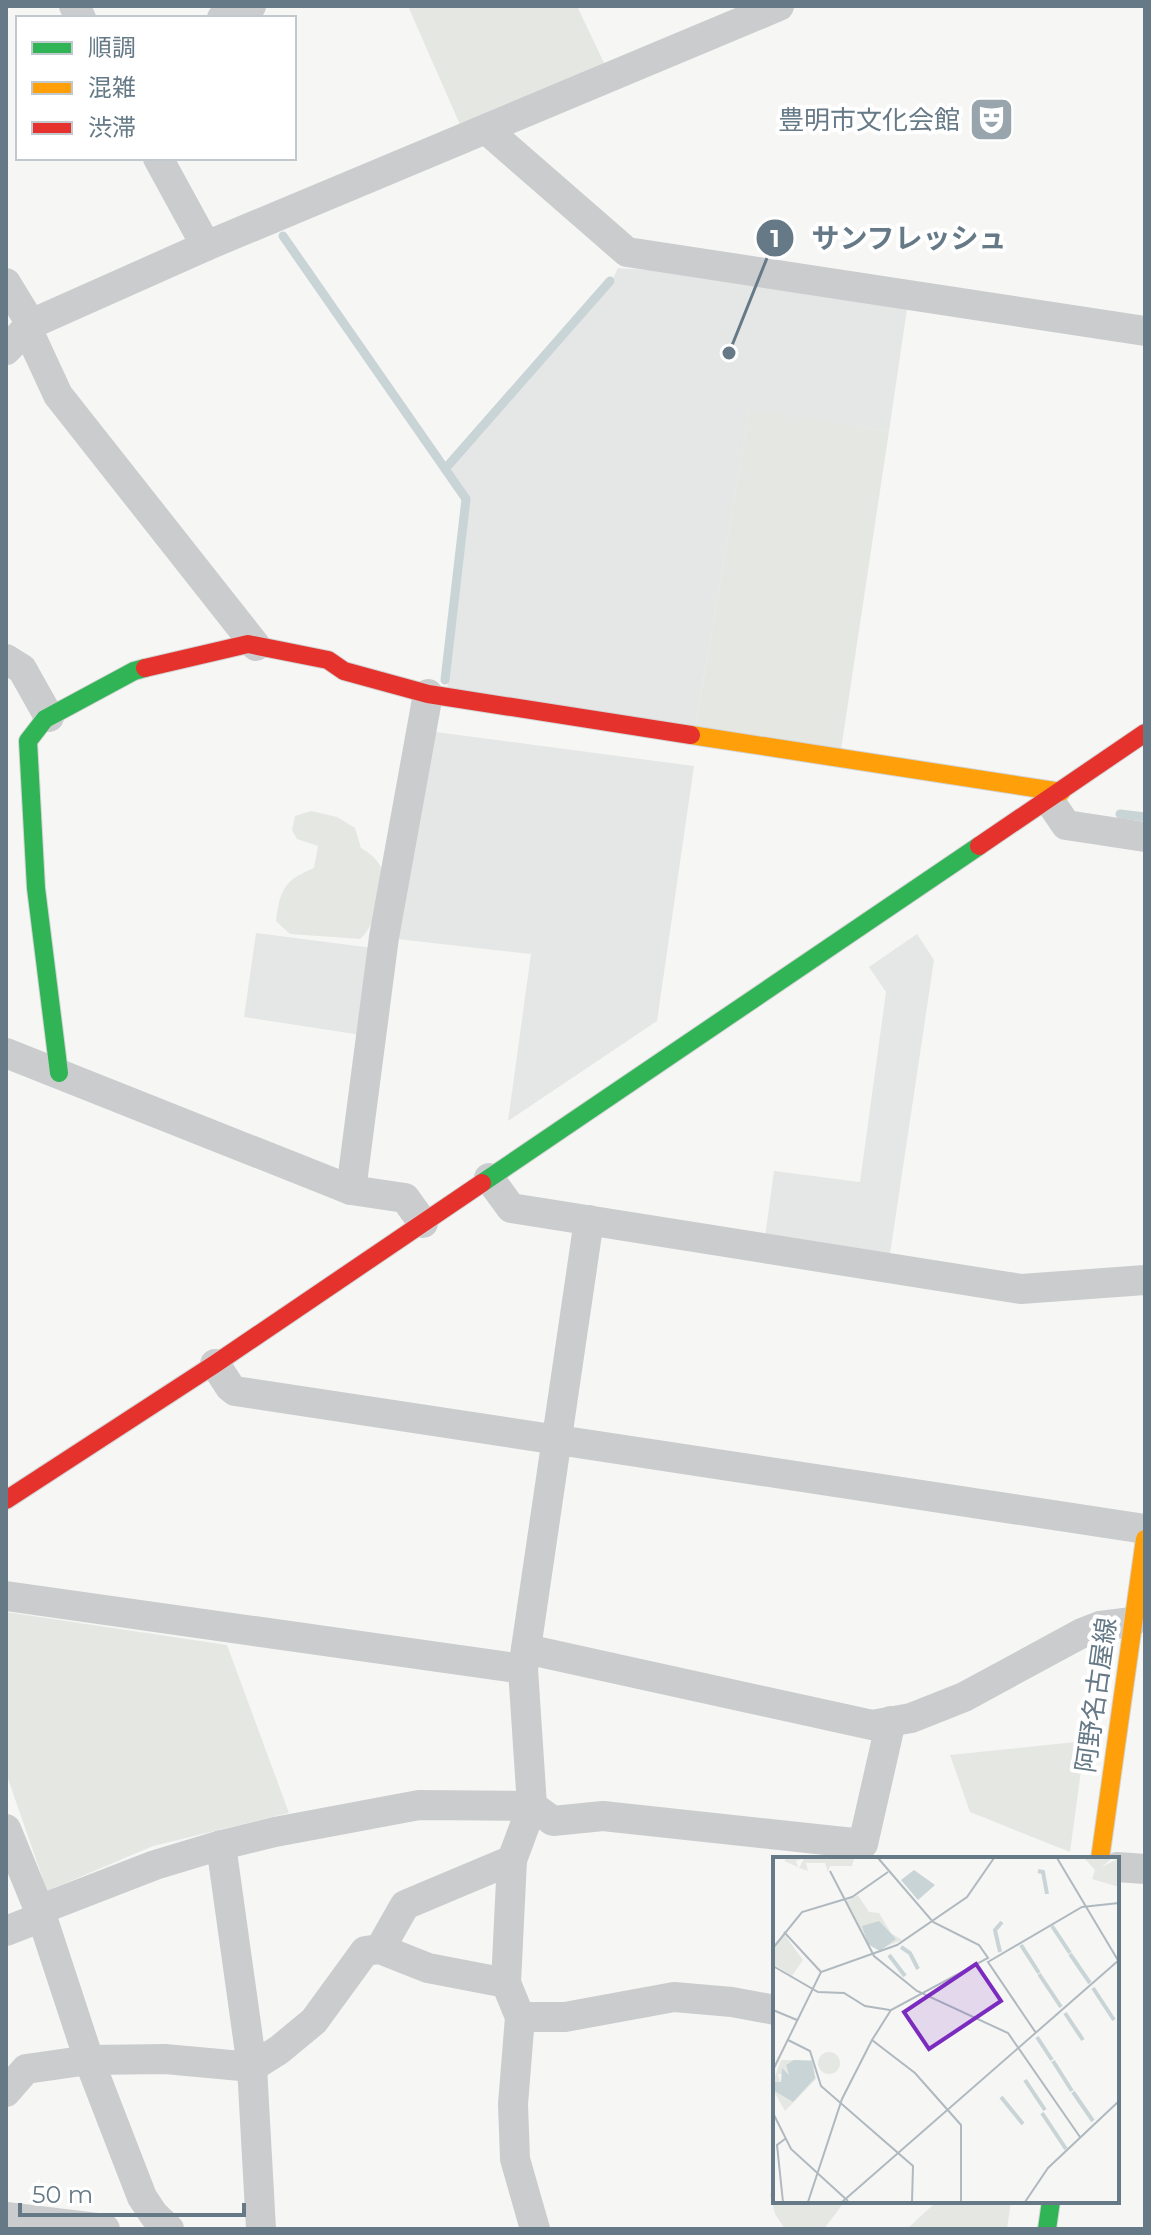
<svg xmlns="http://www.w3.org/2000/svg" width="1151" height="2235" font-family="Montserrat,'Noto Sans JP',sans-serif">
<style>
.built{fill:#e5e6e6}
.green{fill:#e5e8e2}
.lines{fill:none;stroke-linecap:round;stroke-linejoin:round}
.stream{stroke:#c9d4d6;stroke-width:9}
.fast-casing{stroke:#d3d4d4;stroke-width:20}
.slow-casing{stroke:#d3d4d4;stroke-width:20}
.jam-casing{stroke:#d3d4d4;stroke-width:20}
.street{stroke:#cbcccd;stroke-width:30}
.fast{stroke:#30b455;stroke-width:18}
.slow{stroke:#ff9f0a;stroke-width:18}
.jam{stroke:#e5322d;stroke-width:18}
.labels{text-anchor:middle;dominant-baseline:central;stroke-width:8;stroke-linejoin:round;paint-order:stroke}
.poi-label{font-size:26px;fill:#657986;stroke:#fff;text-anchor:end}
.street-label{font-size:26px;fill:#657986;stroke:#fff}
.inset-river{fill:none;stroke:#c9d4d6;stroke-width:4}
.inset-road{fill:none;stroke:#afb9bf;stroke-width:2}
.view{fill:#7b2cbf;fill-opacity:0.15;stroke:#7b2cbf;stroke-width:4}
.inset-edge{fill:none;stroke:#657986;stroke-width:4}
.leader{fill:none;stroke:#657986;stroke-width:3}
.callout-dot{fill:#657986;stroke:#fff;stroke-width:3}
.mark-label{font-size:24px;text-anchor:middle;font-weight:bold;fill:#fff}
.callout-label{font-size:28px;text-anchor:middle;font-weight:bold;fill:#657986;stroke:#fff;stroke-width:8;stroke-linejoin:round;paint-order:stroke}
</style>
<rect width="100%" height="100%" fill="#f6f6f5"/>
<g class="built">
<polygon points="618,268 665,271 907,309 889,431 749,411 695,729 447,690 469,498 450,469 609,287"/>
<polygon points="428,731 694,766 657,1021 508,1121 531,954 397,939"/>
<polygon points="256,933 373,948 361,1035 244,1017"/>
<polygon points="917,934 934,960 890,1254 765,1237 774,1171 860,1182 886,992 869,967"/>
</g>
<g class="green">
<polygon points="408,6 577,6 605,65 461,127"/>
<polygon points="749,410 889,431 841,750 695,729"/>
<path d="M 311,811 L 337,817 L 355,828 L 361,848 C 388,864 387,880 377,906 C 373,919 370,930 360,939 L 290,934 L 276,921 C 280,890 284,880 314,868 L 318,846 L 297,839 L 292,830 L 295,816 Z"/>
<polygon points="6,1612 227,1645 289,1813 153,1846 47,1891 6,1773"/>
<polygon points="1085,1741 1070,1852 970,1812 950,1755"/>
<polygon points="775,2189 775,2201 845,2201 824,2229 785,2229 775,2214 770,2194"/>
<polygon points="937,2201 1011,2201 1007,2229 907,2229"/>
</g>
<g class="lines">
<g class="stream">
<polyline points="283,236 466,499 445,680"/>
<polyline points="445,469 610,281"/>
<polyline points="1120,814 1145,817"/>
</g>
<defs>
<g id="fast">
<polyline points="59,1073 36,888 28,741 45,719 134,671 145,668"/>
<polyline points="482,1183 979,846"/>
<polyline points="1047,2229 1051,2201"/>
</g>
<g id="slow">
<polyline points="691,735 1061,792"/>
<polyline points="1100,1859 1145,1539"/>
</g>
<g id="jam">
<polyline points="145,668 248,644 328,660 344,671 428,694 691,735"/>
<polyline points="979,846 1145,733"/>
<polyline points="6,1500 215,1364 482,1183"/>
</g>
</defs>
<use href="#fast" class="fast-casing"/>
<use href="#slow" class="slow-casing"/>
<use href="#jam" class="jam-casing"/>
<g class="street">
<polyline points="74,6 81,18"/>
<polyline points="222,18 251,6"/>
<polyline points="487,130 627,252 1145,331"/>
<polyline points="158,158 206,246"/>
<polyline points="6,283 31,324"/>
<polyline points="27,328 58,395 256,646"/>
<polyline points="6,350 31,324 206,246 779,6"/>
<polyline points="6,659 22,669 49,717"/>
<polyline points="1049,800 1066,825 1145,837"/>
<polyline points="6,1053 351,1190 405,1198 423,1223"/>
<polyline points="489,1178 511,1208 1021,1289 1145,1280"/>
<polyline points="351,1190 384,937 428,694"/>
<polyline points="215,1364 230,1387 235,1391 1145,1529"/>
<polyline points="6,1596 523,1669"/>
<polyline points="526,1649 872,1725 911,1718 964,1697 1082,1633 1100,1626 1132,1622"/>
<polyline points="6,1829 42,1917 89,2060 142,2197 154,2215 169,2229"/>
<polyline points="221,1845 252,2067 261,2229"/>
<polyline points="1117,1867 1145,1869"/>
<polyline points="39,1910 155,1865 218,1846 275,1832 419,1805 532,1806 553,1821 603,1816 863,1844 891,1721"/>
<polyline points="6,1931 42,1917"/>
<polyline points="380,1949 405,1905 512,1860"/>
<polyline points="506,1983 512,1860 532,1806 523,1669 589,1220"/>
<polyline points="520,2017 565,2017 674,1997 732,2002 775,2010"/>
<polyline points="6,2092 26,2069 89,2060 165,2059 252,2067 279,2050 314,2021 365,1951 380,1949 428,1968 506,1983 520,2017 513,2104 515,2159 535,2229"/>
<polyline points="6,2217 105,2229"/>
</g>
<use href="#fast" class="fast"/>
<use href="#slow" class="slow"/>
<use href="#jam" class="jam"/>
</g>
<defs>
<symbol id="theatre-square" viewBox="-11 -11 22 22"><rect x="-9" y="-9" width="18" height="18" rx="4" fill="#98a5ad" stroke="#fff"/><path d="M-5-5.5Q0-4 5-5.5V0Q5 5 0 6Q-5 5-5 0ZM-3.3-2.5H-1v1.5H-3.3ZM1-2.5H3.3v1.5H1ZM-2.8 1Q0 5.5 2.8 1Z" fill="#fff"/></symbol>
</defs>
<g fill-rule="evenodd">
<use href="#theatre-square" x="966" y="94" width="51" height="51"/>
</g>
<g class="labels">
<g class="poi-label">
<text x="960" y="120">豊明市文化会館</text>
</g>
<g class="street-label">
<text transform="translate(1096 1695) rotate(-82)">阿野名古屋線</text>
</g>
</g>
<g transform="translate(773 1857)">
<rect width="346" height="346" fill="#f6f6f5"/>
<path d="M 15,1 L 79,1 L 81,2 L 79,9 L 57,9 L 55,15 L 52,6 L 33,6 L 35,14 L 26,11 L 31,1 L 23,4 L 25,10 L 11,4 ZM 311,1 L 339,1 L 329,10 L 346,1 L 346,30 L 319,22 L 322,13 ZM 85,38 L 96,55 L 106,56 L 118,76 L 129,83 L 105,93 L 95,88 L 73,44 ZM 11,77 L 30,103 L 19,119 L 0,107 L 0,93 ZM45 206a11 11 0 1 1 22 0a11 11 0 1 1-22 0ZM 8,203 L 40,203 L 43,222 L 12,254 L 0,233 L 16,241 L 41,221 L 39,204 L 31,204 L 13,208 L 16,218 L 5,217 L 8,226 L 0,225 Z" fill="#e5e8e2"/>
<path d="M 141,13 L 162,28 L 145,43 L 128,23 ZM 106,64 L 123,82 L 107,94 L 95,87 L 89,69 ZM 21,203 L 39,204 L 42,221 L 20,245 L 0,233 L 0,225 L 8,225 L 9,211 L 16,218 L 13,208 Z" fill="#c9d4d6"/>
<path class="inset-river" d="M 265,14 L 270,15 L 274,37M 279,69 L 297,96M 248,88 L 266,116M 128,90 L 137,96 L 145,112M 227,95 L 222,73 L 229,65M 297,97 L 317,126M 116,98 L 132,119M 266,117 L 288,150M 320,131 L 341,163M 292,156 L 310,183M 264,180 L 279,203M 280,204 L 299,234M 252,223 L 272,253M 300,235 L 320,264M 228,240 L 250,267M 269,256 L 293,292"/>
<path class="inset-road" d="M 105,1 L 160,65 L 206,88 L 215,101 L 118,153 L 99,183 L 142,216 L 188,268 L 188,345M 284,1 L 346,105M 57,14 L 101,99 L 144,134 L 235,176 L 307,280M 11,75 L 48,115M 0,91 L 29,55 L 79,40 L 115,15M 0,109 L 45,135 L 71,136 L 92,149 L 117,153M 0,153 L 24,163M 263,176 L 215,105 L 309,50 L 346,46M 15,183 L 37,194 L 48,229 L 140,309 L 139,345M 0,213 L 48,115 L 124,88 L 194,40 L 221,1M 0,256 L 18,292 L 75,344M 10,345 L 4,288 L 12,282M 35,345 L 69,242 L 99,183M 69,345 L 346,103M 252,345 L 275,311 L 346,244"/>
<path class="view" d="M 203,107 L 228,144 L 156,192 L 131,155 Z"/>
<rect width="346" height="346" class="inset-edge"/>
</g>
<path class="leader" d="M729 353L775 238"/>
<g class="callout-dot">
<circle cx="729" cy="353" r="8"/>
<circle cx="775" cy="238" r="20"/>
</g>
<g class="mark-label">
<text x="775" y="247">1</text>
</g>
<g class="callout-label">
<text x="909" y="248">サンフレッシュ</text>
</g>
<rect width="1151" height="2235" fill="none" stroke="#657986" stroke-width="16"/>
<rect x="16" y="16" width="280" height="144" fill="#ffffff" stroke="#c1c9cf" stroke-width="2"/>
<rect x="32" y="42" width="40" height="12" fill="#30b455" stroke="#c1c9cf" stroke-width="2"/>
<text x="88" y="56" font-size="24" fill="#657986">順調</text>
<rect x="32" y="82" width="40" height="12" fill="#ff9f0a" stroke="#c1c9cf" stroke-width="2"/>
<text x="88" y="96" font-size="24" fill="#657986">混雑</text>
<rect x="32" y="122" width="40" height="12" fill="#e5322d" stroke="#c1c9cf" stroke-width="2"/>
<text x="88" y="136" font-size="24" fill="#657986">渋滞</text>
<path d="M20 2203v12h224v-12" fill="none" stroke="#657986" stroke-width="4"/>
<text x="32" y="2203" font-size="24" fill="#657986" stroke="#ffffff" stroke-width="6" paint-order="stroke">50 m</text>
</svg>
